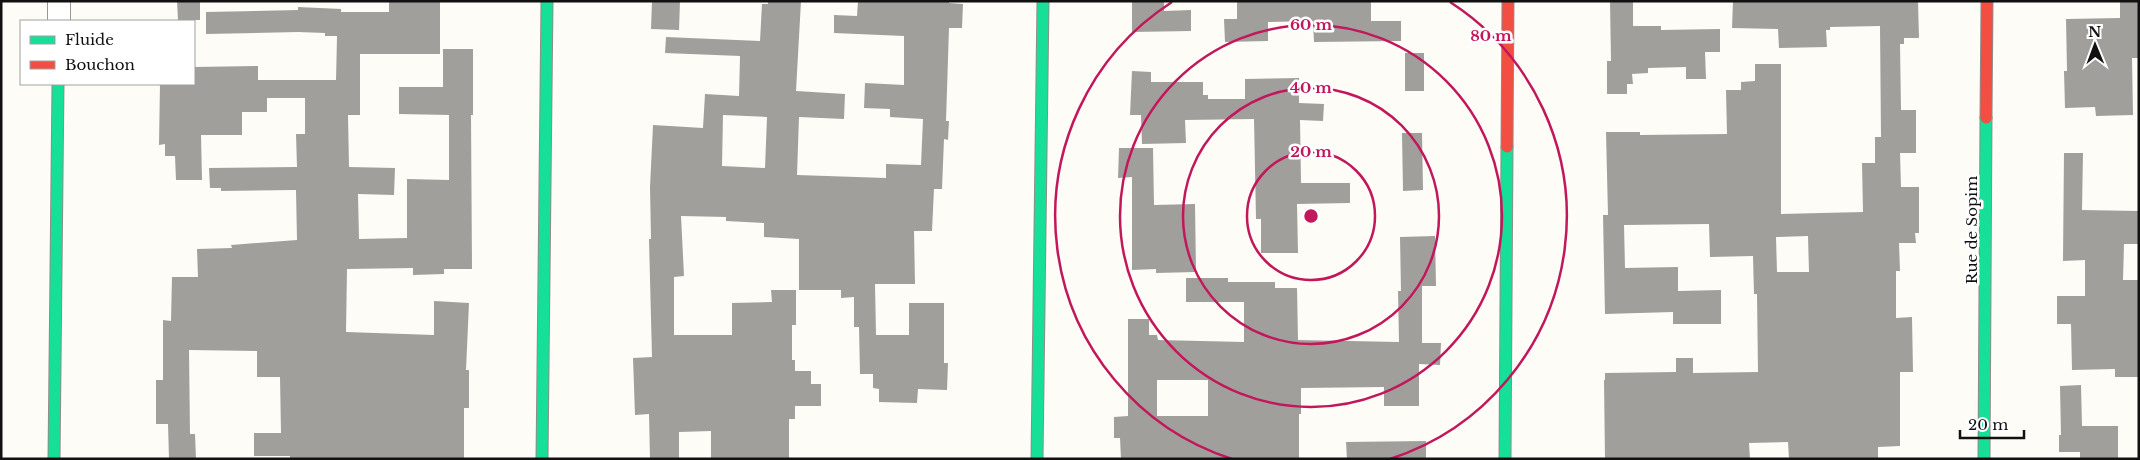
<svg xmlns="http://www.w3.org/2000/svg" width="2140" height="460" font-family="'Libre Baskerville',serif">
<style>
.building{fill:#a19f9c;fill-rule:evenodd}
.lines{fill:none;stroke-linecap:round;stroke-linejoin:round}
.street-casing{stroke:#979795;stroke-width:24}
.fast-casing{stroke:#8e8d8b;stroke-width:13}
.jam-casing{stroke:#8e8d8b;stroke-width:13}
.street{stroke:#fffffe;stroke-width:22}
.fast{stroke:#16e098;stroke-width:11}
.jam{stroke:#f24e42;stroke-width:11}
.ring{fill:none;stroke:#c2185b;stroke-width:2.5}
.labels{text-anchor:middle;dominant-baseline:central;stroke-width:5;stroke-linejoin:round;paint-order:stroke}
.street-label{font-size:15px;fill:#111;stroke:#fff}
.centre{fill:#c2185b;stroke:#fff;stroke-width:2.5}
.ring-label{font-size:15px;text-anchor:middle;font-weight:bold;fill:#c2185b;stroke:#fff;stroke-width:5;stroke-linejoin:round;paint-order:stroke}
</style>
<rect width="100%" height="100%" fill="#fdfcf7"/>
<g class="building">
<polygon points="177,1 200,1 200,20 178,20"/>
<polygon points="389,1 440,1 440,54 360,54 360,115 348,115 349,167 395,168 394,195 358,194 359,239 407,238 407,179 449,180 449,115 399,114 399,87 443,87 443,49 473,49 473,115 471,115 472,269 444,269 444,274 413,275 413,268 347,269 346,332 434,335 434,301 469,303 466,370 469,370 469,408 464,408 464,459 290,459 290,456 254,456 254,433 281,433 280,377 257,377 257,351 189,350 190,434 195,434 196,459 169,459 168,424 156,424 156,380 163,380 163,320 171,321 172,277 198,277 197,249 232,248 231,245 297,240 296,190 221,191 221,188 210,188 209,168 297,167 296,134 305,134 305,98 267,98 267,112 242,112 242,135 201,135 202,180 176,180 175,156 165,156 165,144 159,145 160,84 194,84 194,67 258,66 258,80 336,80 337,36 325,36 325,33 298,32 206,34 206,12 298,10 298,7 341,9 341,12 389,12"/>
<polygon points="652,1 680,1 679,30 651,29"/>
<path d="M 768,1 L 801,1 L 796,91 L 845,94 L 844,119 L 799,117 L 797,175 L 886,178 L 886,164 L 921,165 L 923,119 L 890,117 L 890,109 L 864,108 L 865,83 L 904,85 L 904,36 L 834,33 L 834,15 L 857,16 L 858,1 L 949,1 L 949,3 L 963,4 L 962,28 L 949,28 L 946,121 L 949,121 L 948,140 L 944,139 L 942,189 L 934,189 L 932,231 L 914,231 L 915,284 L 875,284 L 876,335 L 909,335 L 909,303 L 944,303 L 944,363 L 948,363 L 947,390 L 918,389 L 917,403 L 879,402 L 879,389 L 873,388 L 873,374 L 860,374 L 859,327 L 854,327 L 854,297 L 841,298 L 841,290 L 799,290 L 799,239 L 764,237 L 764,223 L 726,221 L 726,217 L 681,216 L 684,276 L 674,277 L 674,335 L 732,335 L 732,303 L 772,302 L 771,290 L 796,290 L 796,325 L 792,325 L 792,360 L 795,360 L 795,371 L 811,371 L 811,384 L 821,384 L 821,406 L 795,406 L 795,419 L 789,419 L 789,459 L 711,459 L 711,431 L 679,432 L 679,459 L 650,459 L 649,414 L 635,415 L 633,358 L 652,357 L 649,239 L 651,239 L 650,187 L 653,125 L 703,128 L 705,94 L 739,96 L 740,56 L 665,53 L 666,37 L 760,41 L 762,4 L 768,4 ZM 723,115 L 767,117 L 765,168 L 722,166 Z"/>
<polygon points="1132,1 1164,1 1164,11 1191,10 1191,31 1132,32"/>
<polygon points="1237,1 1371,1 1371,21 1401,21 1401,41 1314,42 1313,21 1268,22 1268,41 1225,42 1224,19 1237,19"/>
<polygon points="1610,1 1633,1 1633,26 1661,26 1661,30 1720,29 1720,52 1705,52 1706,79 1686,79 1686,67 1648,68 1648,73 1632,74 1633,84 1627,84 1627,94 1607,94 1607,61 1611,61"/>
<path d="M 1733,1 L 1918,1 L 1919,38 L 1904,38 L 1904,44 L 1900,44 L 1901,110 L 1916,110 L 1916,153 L 1900,153 L 1901,187 L 1919,187 L 1919,233 L 1915,233 L 1916,243 L 1899,243 L 1900,271 L 1896,271 L 1896,318 L 1912,317 L 1913,372 L 1900,372 L 1900,446 L 1878,447 L 1878,459 L 1789,459 L 1788,442 L 1749,443 L 1750,459 L 1605,459 L 1604,380 L 1605,380 L 1605,373 L 1676,372 L 1676,358 L 1693,358 L 1693,373 L 1758,372 L 1757,294 L 1754,294 L 1753,256 L 1710,257 L 1709,224 L 1624,225 L 1625,268 L 1678,267 L 1678,291 L 1721,290 L 1721,324 L 1673,324 L 1673,312 L 1605,314 L 1603,215 L 1608,215 L 1606,132 L 1640,132 L 1640,135 L 1727,134 L 1726,90 L 1741,90 L 1741,82 L 1755,81 L 1755,64 L 1781,64 L 1781,214 L 1863,212 L 1862,163 L 1875,163 L 1875,137 L 1881,137 L 1880,26 L 1830,27 L 1830,30 L 1826,30 L 1827,47 L 1779,48 L 1778,29 L 1732,28 ZM 1808,236 L 1809,272 L 1777,272 L 1776,237 Z"/>
<polygon points="2120,1 2139,1 2139,58 2132,58 2133,115 2096,116 2095,107 2065,108 2064,71 2067,71 2066,19 2120,18"/>
<rect x="1405" y="53" width="19" height="38"/>
<polygon points="1132,71 1151,72 1151,82 1203,82 1203,95 1208,95 1208,99 1245,99 1245,79 1299,78 1299,103 1324,104 1323,121 1300,120 1301,183 1350,183 1350,203 1297,204 1298,253 1261,253 1261,219 1256,219 1254,119 1185,120 1186,143 1142,144 1141,115 1130,115"/>
<polygon points="1402,133 1422,133 1423,190 1403,191"/>
<polygon points="1119,148 1153,148 1154,205 1195,204 1196,272 1156,273 1156,269 1132,270 1132,177 1118,178"/>
<polygon points="2064,153 2083,153 2082,210 2139,211 2139,244 2124,244 2123,280 2139,280 2139,377 2115,377 2115,369 2072,370 2071,324 2057,324 2057,296 2085,296 2085,260 2063,261"/>
<path d="M 1435,236 L 1436,286 L 1422,286 L 1422,343 L 1441,343 L 1440,365 L 1419,364 L 1419,406 L 1384,406 L 1384,387 L 1301,388 L 1301,414 L 1299,414 L 1299,459 L 1121,459 L 1120,438 L 1114,438 L 1114,417 L 1128,416 L 1128,319 L 1149,319 L 1149,335 L 1157,335 L 1158,340 L 1244,342 L 1244,302 L 1186,302 L 1186,278 L 1228,278 L 1228,282 L 1275,282 L 1275,288 L 1297,288 L 1298,340 L 1399,342 L 1398,291 L 1401,291 L 1400,237 ZM 1157,380 L 1208,380 L 1208,416 L 1157,416 Z"/>
<polygon points="2081,385 2082,426 2118,426 2118,459 2080,459 2080,452 2059,452 2059,435 2061,435 2060,386"/>
<polygon points="1426,441 1426,459 1347,459 1346,442"/>
</g>
<g class="lines">
<defs>
<polyline id="street" points="59,21 59,1"/>
<g id="fast">
<polyline points="54,459 58,84"/>
<polyline points="542,459 547,1"/>
<polyline points="1037,459 1043,1"/>
<polyline points="1505,459 1507,147"/>
<polyline points="1984,459 1986,118"/>
</g>
<g id="jam">
<polyline points="1986,118 1987,1"/>
<polyline points="1507,147 1508,1"/>
</g>
</defs>
<use href="#street" class="street-casing"/>
<use href="#fast" class="fast-casing"/>
<use href="#jam" class="jam-casing"/>
<use href="#street" class="street"/>
<use href="#fast" class="fast"/>
<use href="#jam" class="jam"/>
</g>
<g class="ring">
<circle cx="1311" cy="216" r="64"/>
<circle cx="1311" cy="216" r="128"/>
<circle cx="1311" cy="216" r="191"/>
<path d="M1232 459A255 255 0 0 1 1172 2M1450 2A255 255 0 0 1 1390 459"/>
</g>
<g class="labels">
<g class="street-label">
<text transform="translate(1971 230) rotate(-90)">Rue de Sopim</text>
</g>
</g>
<circle cx="1311" cy="216" r="8" class="centre"/>
<g class="ring-label">
<text x="1311" y="30">60 m</text>
<text x="1491" y="41">80 m</text>
<text x="1311" y="93">40 m</text>
<text x="1311" y="157">20 m</text>
</g>
<rect width="2140" height="460" fill="none" stroke="#111111" stroke-width="5"/>
<rect x="20" y="20" width="175" height="65" fill="#ffffff" stroke="#a0a0a0"/>
<rect x="30" y="36" width="25" height="8" fill="#16e098" stroke="#a0a0a0"/>
<text x="65" y="45" font-size="15" fill="#111111">Fluide</text>
<rect x="30" y="61" width="25" height="8" fill="#f24e42" stroke="#a0a0a0"/>
<text x="65" y="70" font-size="15" fill="#111111">Bouchon</text>
<g transform="translate(2095 45) rotate(359)" stroke="#ffffff" stroke-width="4" paint-order="stroke">
<path d="M0-4L9 19L0 12L-9 19Z" fill="#111111"/>
<text y="-8" font-size="14" font-weight="bold" text-anchor="middle" fill="#111111">N</text>
</g>
<path d="M1960 430v8h64v-8" fill="none" stroke="#111111" stroke-width="2.5"/>
<text x="1968" y="430" font-size="15" fill="#111111" stroke="#ffffff" stroke-width="4" paint-order="stroke">20 m</text>
</svg>
